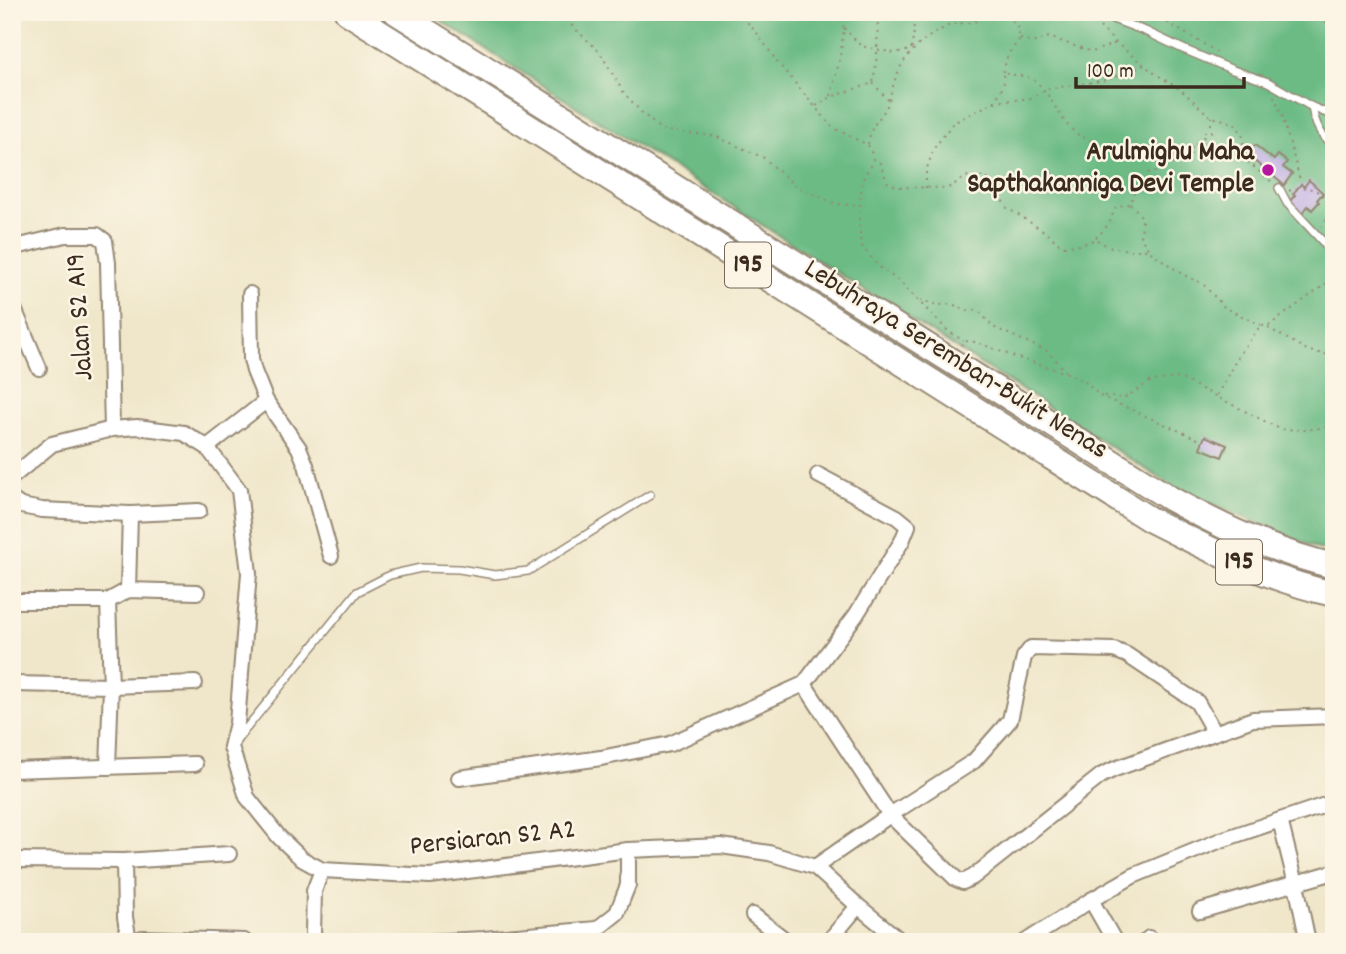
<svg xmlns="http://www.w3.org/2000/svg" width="1346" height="954" font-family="Dekko,sans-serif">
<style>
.forest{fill:#6cbb85;stroke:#547252;stroke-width:2}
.building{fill:#baa8e5}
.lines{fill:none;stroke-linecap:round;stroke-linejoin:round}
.lane-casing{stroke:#968874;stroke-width:10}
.street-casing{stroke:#968874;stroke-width:18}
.highway-casing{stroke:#968874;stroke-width:28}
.path{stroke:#968874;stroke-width:2;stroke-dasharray:2 5;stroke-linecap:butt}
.lane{stroke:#fff;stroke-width:7}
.street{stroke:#fff;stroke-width:14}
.highway{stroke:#fff;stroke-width:24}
.poi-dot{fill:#b5179e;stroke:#fcf5e5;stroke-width:2.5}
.labels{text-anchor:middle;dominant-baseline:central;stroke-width:5;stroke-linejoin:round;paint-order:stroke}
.shield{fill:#fcf5e5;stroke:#75675a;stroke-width:2}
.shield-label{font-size:26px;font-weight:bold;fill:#3b2a1e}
.poi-label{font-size:28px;font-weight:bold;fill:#3b2a1e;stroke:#fcf5e5;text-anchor:end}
.street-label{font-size:28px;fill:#3b2a1e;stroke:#fcf5e5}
</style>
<rect width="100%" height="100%" fill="#fcf5e5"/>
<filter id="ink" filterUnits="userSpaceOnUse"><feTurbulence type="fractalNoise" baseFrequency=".0143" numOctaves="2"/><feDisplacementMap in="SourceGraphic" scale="14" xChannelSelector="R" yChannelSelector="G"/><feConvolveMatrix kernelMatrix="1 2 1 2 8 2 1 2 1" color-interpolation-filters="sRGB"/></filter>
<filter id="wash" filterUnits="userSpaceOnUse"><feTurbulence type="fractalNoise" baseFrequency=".00686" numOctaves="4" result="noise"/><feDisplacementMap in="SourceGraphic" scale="28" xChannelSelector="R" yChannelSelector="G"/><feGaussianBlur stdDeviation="1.57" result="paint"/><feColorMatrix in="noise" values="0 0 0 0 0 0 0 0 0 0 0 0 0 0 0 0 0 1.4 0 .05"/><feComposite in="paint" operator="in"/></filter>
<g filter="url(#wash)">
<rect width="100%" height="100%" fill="#f0e7cb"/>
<polygon class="forest" points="427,12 1334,12 1334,550 1318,549 1177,489"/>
<g id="blocks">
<g class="building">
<polygon points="1255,145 1274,160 1278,155 1287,162 1283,167 1292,174 1284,185 1247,155"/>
<polygon points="1309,180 1323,193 1317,200 1319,202 1312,210 1308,206 1302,214 1289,202 1295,195 1293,194 1301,184 1304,187"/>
<polygon points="1205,436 1227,445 1222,457 1200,448"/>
</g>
</g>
</g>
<g filter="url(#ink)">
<use href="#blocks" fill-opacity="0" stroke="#968874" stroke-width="2"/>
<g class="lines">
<defs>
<g id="lane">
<polyline points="1094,12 1145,31 1183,49 1233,70 1268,82 1312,107 1334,116"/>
<path d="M 1312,107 C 1315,125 1321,136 1334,147"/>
<polyline points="1279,188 1287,203 1325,244 1334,265"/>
<polyline points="236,741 357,592 390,575 421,568 459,569 495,575 528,571 650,495"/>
</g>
<g id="street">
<polyline points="12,248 65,235 97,235 105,241 108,263 112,429"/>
<polyline points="250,294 251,359 254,371 266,401 299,448 306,465 331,556"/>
<polyline points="12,304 39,368"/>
<polyline points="207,447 266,401"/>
<polyline points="12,477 52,444 112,429 137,427 184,433 207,447 239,490 249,573 237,723 231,747 247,797 279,837 302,859 322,870 430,876 628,850 721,846 769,853 815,867 858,906 902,942"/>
<polyline points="12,500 21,506 42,510 130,514 199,511"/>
<polyline points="128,590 130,514"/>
<polyline points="12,601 108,601 128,590 197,592"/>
<polyline points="108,601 111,686 108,767"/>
<polyline points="12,684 111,686 195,683"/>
<polyline points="804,684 890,815 956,879 963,882 973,877 1102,775 1115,769 1253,719 1334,716"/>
<polyline points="12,770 195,764"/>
<polyline points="459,778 601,758 670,744 804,684 856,615 902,541 908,526 897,517 818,475"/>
<polyline points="1280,820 1296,884 1308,942"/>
<polyline points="12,860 124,861 229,854"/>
<polyline points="124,861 125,917 129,942"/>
<polyline points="815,867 890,815 974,761 1010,720 1024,657 1031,648 1114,650 1127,655 1197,702 1214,732"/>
<polyline points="1091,900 1115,942"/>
<polyline points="1200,911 1334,872"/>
<polyline points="753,915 788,942"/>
<polyline points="132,942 142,938 244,941"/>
<polyline points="317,942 313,933 314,891 322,870"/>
<polyline points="426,942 484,939 597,929 617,913 628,885 628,850"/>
<polyline points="828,942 858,906"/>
<polyline points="1025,942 1091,900 1133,876 1221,840 1334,802"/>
<polyline points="1145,942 1149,938"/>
</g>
<g id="highway">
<path d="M 347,12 L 1149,519 C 1208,549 1269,580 1334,594"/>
<path d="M 396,12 L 1171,499 C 1224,528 1274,552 1334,566"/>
</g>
</defs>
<use href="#lane" class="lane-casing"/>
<use href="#street" class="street-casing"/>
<use href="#highway" class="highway-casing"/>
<g class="path">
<polyline points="555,12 570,24 599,51 624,93 641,112 658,127 666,131 715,136 764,158 795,186 836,204 859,205"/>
<polyline points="738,12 757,33 778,63 833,128 868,145 872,154 873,159 871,166 866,173 862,181 859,222 861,245 878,266 900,282 949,332 964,341"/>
<polyline points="1149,12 1217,52"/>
<polyline points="1315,12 1324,21 1334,26"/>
<polyline points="1095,22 1116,43 1153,72 1181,90 1211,117 1225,120 1237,125 1243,137 1244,155 1248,162 1273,183"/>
<polyline points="844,28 861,46 894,53 911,50 914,32 913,12"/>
<polyline points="1020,39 1035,42 1049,37 1092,52 1116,43"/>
<polyline points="1003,72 1008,54 1020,39 1017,26 1004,12"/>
<polyline points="873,83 888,100"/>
<polyline points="831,96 840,57 844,28 839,12"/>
<polyline points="1274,96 1282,115 1302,187"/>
<path d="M 994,102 L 1004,85 L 1003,73 C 1011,75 1022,75 1030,78 C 1050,87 1059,124 1079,135 C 1105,149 1137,156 1166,165"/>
<polyline points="816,106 831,97 873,83 877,55 878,12"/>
<path d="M 868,144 C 869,139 870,133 872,129 C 876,121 883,114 887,106 C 890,97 892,89 895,80 C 903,55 923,38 946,27 C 962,19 972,29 990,12"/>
<polyline points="873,159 880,163 887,182 898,187 948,188 968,176 986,177 997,191 1007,208 1044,231 1062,246 1081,245 1095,239 1109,247 1130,250 1148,250 1182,274 1203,284 1225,308 1261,325"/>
<polyline points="926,188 926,171 934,148 953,123 994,102 1031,98 1047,89 1107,80 1144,65"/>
<path d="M 1289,191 C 1311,182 1328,193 1330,215 L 1322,226"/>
<path d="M 1130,204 C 1143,216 1144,218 1140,236 L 1148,249"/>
<polyline points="1096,238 1108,225 1116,207 1130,204 1135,190 1148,184 1149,172 1160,172 1166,165 1178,163 1184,156 1191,154 1192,145 1204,143 1203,132 1211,132 1211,117"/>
<polyline points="920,300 938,305 952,304 968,311 975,310 980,312 993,327 1047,351 1066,371"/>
<polyline points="1268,328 1309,351 1334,356"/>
<polyline points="961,345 964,341 976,342 1015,357 1068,373 1085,382 1100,396 1198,439"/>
<polyline points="1217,395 1239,355 1261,325 1267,327 1334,278"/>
<polyline points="1104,396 1124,398 1151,381 1180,378 1280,429 1304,430 1334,426"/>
</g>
<use href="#lane" class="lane"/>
<use href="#street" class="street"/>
<use href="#highway" class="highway"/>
</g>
</g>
<circle class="poi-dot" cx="1268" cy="170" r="7"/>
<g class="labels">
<g class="shield">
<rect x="725" y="242.5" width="46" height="45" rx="5"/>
<rect x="1216" y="539.5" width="46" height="45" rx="5"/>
</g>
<g class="shield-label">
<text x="748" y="265">195</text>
<text x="1239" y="562">195</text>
</g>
<g class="poi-label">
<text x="1254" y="154">Arulmighu Maha<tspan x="1254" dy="32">Sapthakanniga Devi Temple</tspan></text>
</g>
<g class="street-label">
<text transform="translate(82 317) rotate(-94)">Jalan S2 A19</text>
<text transform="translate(955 361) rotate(32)">Lebuhraya Seremban-Bukit Nenas</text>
<text transform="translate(493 840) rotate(-6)">Persiaran S2 A2</text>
</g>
</g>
<rect width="1346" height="954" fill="none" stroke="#fcf5e5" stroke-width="42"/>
<path d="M1076 77v10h168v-10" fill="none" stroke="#3b2a1e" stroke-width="3.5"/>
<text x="1087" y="77" font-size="21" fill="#3b2a1e" stroke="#fcf5e5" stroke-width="5" paint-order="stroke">100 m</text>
</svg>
